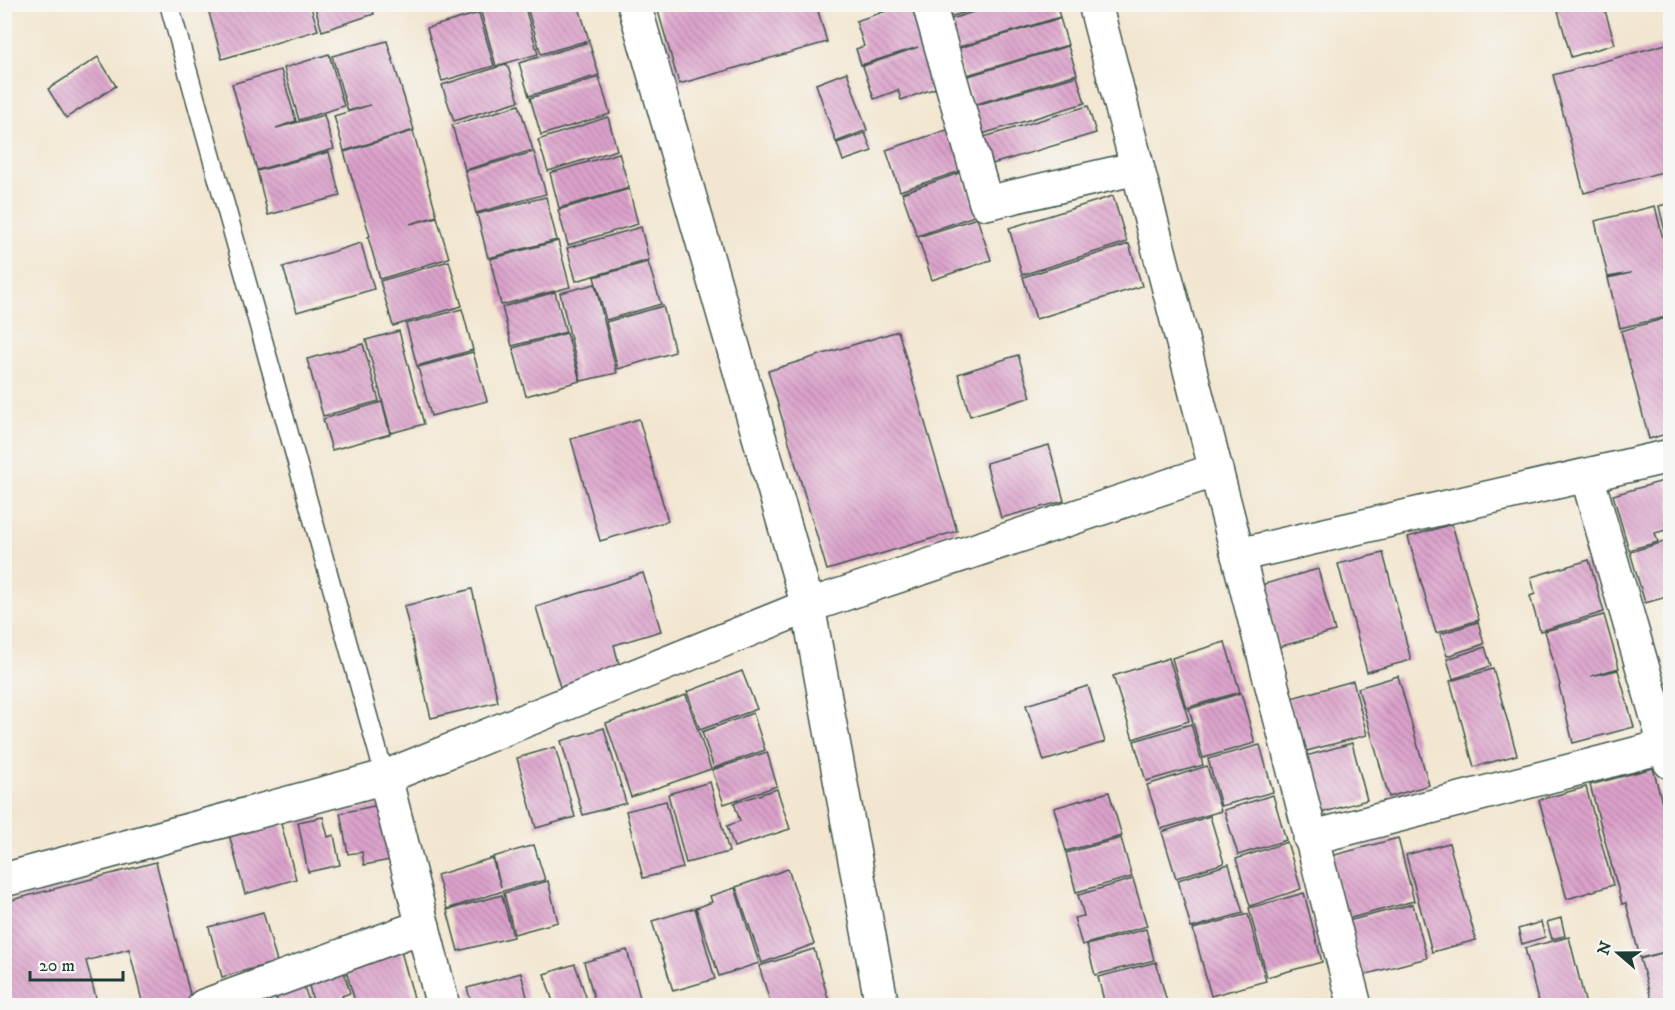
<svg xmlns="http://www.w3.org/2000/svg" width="1675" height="1010" font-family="'IM FELL DW Pica',serif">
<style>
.building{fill:url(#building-back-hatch)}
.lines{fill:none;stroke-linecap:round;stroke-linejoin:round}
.lane-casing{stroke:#3f564b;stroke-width:21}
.street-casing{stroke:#3f564b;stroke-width:36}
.lane{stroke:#fff;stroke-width:18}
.street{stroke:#fff;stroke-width:33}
</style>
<defs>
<pattern id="building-back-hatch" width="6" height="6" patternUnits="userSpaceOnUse" patternTransform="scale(1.5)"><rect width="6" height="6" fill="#dca1cb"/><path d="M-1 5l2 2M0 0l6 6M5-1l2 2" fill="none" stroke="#b284a6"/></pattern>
</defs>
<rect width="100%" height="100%" fill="#f6f6f2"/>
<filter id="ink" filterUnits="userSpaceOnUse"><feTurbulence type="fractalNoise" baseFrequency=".0167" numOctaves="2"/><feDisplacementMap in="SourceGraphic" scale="12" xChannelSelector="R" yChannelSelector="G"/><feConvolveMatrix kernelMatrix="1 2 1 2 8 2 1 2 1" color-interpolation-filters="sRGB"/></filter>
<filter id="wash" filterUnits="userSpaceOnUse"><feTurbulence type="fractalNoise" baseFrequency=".008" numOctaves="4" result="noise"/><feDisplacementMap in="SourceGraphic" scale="24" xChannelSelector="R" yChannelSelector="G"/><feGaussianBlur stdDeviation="1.35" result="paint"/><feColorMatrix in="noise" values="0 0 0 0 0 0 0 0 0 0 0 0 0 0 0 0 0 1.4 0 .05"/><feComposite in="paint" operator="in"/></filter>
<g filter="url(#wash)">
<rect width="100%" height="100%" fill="#f2e6d0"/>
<g id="blocks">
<g class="building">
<polygon points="224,4 310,4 318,30 222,59 208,9"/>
<polygon points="314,4 371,4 374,14 322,31"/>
<polygon points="508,4 524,4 538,54 496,66 481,12"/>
<polygon points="526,4 578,4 589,40 541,54"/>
<polygon points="656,4 816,4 827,42 679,84"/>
<polygon points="907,4 911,4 939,87 901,100 898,90 874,99 863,66 918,47 861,65 856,49 864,46 856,21"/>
<polygon points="942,4 990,4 990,5 946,18"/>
<polygon points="999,4 1056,4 1060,17 956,48 948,20"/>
<polygon points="1556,4 1603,4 1615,44 1571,57"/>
<polygon points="479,13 494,66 442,81 427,28"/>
<polygon points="1060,18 1068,45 964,76 956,49"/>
<polygon points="387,41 414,130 344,151 334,116 370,105 348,111 332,56"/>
<polygon points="589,42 599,75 529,96 519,63"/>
<polygon points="1670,43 1670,170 1584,193 1553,75"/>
<polygon points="1068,46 1077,74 973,105 965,77"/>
<polygon points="329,54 344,106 299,120 284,68"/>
<polygon points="98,57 116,86 66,118 48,89"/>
<polygon points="507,64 519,101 454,121 442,85"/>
<polygon points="281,70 296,121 276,128 324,115 334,149 257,170 232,84"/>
<polygon points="847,72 867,130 836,142 816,84"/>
<polygon points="1077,76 1085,103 982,134 973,106"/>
<polygon points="599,77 610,114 541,135 530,98"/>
<polygon points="519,105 533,150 465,170 452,125"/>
<polygon points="1088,106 1096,133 992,164 984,137"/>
<polygon points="608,117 617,150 548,171 538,140"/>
<polygon points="950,129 963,170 900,191 886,150"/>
<polygon points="413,131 437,216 410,224 437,217 449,258 380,279 368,237 370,236 344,152"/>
<polygon points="865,133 872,151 843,161 837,143"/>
<polygon points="329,152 340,196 268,215 257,171"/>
<polygon points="534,152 546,194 476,213 465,171"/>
<polygon points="619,153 629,188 559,208 550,173"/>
<polygon points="962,172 977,215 917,236 902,193"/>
<polygon points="629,189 638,224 568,245 558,210"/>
<polygon points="1113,196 1127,242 1022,275 1009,228"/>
<polygon points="546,197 557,240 488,258 477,214"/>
<polygon points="1670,203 1670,253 1659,206"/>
<polygon points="1655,206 1669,263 1665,264 1670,289 1670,316 1620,328 1608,278 1631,273 1608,277 1595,221"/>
<polygon points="977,218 991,260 932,280 918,237"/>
<polygon points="641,227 649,260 576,281 567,248"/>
<polygon points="558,241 570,287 501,305 490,259"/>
<polygon points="361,243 374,289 297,312 283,267"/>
<polygon points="1129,244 1142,286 1036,319 1023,277"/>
<polygon points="449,261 462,306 393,326 380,281"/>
<polygon points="648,262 661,304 606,320 594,277"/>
<polygon points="595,284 617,373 581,381 560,293"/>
<polygon points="555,292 566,332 512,346 502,307"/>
<polygon points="663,306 675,352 618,369 606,322"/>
<polygon points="462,309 473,350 417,366 406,324"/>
<polygon points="1670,317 1670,433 1649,439 1621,331"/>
<polygon points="399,331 424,424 391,433 366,340"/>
<polygon points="898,331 957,531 827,570 768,371"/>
<polygon points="567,333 580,381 526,396 513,348"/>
<polygon points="363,344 379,401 323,416 307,359"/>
<polygon points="473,352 487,401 431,416 418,367"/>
<polygon points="1018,355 1031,397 970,416 958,374"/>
<polygon points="382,402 390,434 332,450 323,419"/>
<polygon points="639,419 668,521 600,541 571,439"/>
<polygon points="1049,445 1064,501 1001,518 986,463"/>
<polygon points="1667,480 1670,493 1670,529 1655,533 1658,542 1629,550 1613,495"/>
<polygon points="1452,524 1479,620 1436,633 1408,537"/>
<polygon points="1670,540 1670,596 1645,603 1630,552"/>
<polygon points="1383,553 1411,660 1367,672 1338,564"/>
<polygon points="1589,560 1604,612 1540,631 1530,596 1535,594 1531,577"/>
<polygon points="1318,569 1335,631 1279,647 1261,585"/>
<polygon points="643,573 661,631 614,645 620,668 560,687 536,607"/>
<polygon points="472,589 498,702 431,718 404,606"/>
<polygon points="1604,615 1619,668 1591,676 1618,670 1634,727 1573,743 1559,686 1560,685 1545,631"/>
<polygon points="1478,622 1484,644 1447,656 1440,634"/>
<polygon points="1225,642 1240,692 1186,708 1172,658"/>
<polygon points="1485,647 1491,666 1453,679 1447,659"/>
<polygon points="1169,658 1189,721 1133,739 1113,676"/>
<polygon points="1493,669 1517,755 1474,767 1450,681"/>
<polygon points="742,671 757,709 700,730 687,692"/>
<polygon points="1398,676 1429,785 1389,797 1358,688"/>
<polygon points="1353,681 1367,735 1303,752 1288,699"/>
<polygon points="1088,686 1105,742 1044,761 1026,705"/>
<polygon points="1241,693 1255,743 1203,758 1189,709"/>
<polygon points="686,695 711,769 631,797 606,723"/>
<polygon points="753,713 765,750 714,768 702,732"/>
<polygon points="1191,724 1203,765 1146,781 1134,741"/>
<polygon points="604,728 626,803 583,815 561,741"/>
<polygon points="1352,743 1367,800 1321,813 1306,756"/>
<polygon points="1260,745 1273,792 1221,806 1208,759"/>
<polygon points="555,747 575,817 536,828 517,758"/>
<polygon points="767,752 777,786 724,804 712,770"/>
<polygon points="1207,766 1221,811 1161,829 1147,785"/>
<polygon points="1653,768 1670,833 1670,1005 1653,1005 1640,959 1665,952 1640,958 1626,903 1622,904 1590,785"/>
<polygon points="710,782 729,852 686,863 668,794"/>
<polygon points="1586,787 1613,885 1567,899 1539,800"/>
<polygon points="777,789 790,829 734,847 727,826 740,821 734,803"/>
<polygon points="1109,792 1122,836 1066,851 1054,808"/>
<polygon points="1273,795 1286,840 1238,855 1224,810"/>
<polygon points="666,801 683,868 643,878 626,811"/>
<polygon points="384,804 395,859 364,865 362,852 348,854 340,813"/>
<polygon points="1210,816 1224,863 1176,878 1162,832"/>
<polygon points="323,817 328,837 334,835 340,865 308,872 298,822"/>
<polygon points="280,820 296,879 245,894 229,834"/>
<polygon points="1121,838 1132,877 1076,892 1066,853"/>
<polygon points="1398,838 1414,901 1347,919 1331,856"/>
<polygon points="1287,842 1301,889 1250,906 1236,859"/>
<polygon points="1449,843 1476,940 1432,952 1406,855"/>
<polygon points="534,845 545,880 503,891 447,909 437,875 492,858 501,887 493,857"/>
<polygon points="156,862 192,1002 177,1005 143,1005 129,949 86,961 98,1005 10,1005 4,985 4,902"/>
<polygon points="1229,864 1243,913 1191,928 1178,880"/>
<polygon points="788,869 814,944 762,963 736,887"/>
<polygon points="1133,879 1147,926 1082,945 1074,918 1084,916 1078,895"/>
<polygon points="548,881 558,922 514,934 504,893"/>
<polygon points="735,888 759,963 719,976 696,908 712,902 710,896"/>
<polygon points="1304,893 1322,962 1267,977 1249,908"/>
<polygon points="502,895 513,937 458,951 447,910"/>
<polygon points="1413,904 1427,958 1363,975 1348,921"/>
<polygon points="695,908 715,979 673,991 652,921"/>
<polygon points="263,912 277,962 222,977 209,927"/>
<polygon points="1248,914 1266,981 1211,996 1193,929"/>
<polygon points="1561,918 1565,936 1552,939 1547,922"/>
<polygon points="1541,922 1545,937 1522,944 1518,929"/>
<polygon points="1146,929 1154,960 1095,975 1087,945"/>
<polygon points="1569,937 1586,1005 1539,1005 1525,948"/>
<polygon points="399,944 414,998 388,1005 356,1005 343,960"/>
<polygon points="814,949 830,1005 771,1005 759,966"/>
<polygon points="627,950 642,1005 596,1005 584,962"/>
<polygon points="1156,962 1167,1002 1155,1005 1105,1005 1098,977"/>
<polygon points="575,964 588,1003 582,1005 554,1005 544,974"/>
<polygon points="343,968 350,993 342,996 345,1005 314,1005 307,978"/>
<polygon points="521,973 529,1005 472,1005 467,988"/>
<polygon points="303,983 310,1005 279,1005 274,992"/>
</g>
</g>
</g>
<g filter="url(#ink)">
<use href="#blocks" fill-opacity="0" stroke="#3f564b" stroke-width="1.5"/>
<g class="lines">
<defs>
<polyline id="lane" points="169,4 385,777"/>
<g id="street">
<polyline points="634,4 808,606 882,1006"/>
<polyline points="929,4 986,203 1137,168"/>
<polyline points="1095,4 1355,1006"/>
<polyline points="1587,476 1670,762"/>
<polyline points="1238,555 1670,456"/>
<polyline points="385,777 443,1006"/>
<polyline points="1310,838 1670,745"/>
<polyline points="4,880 385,777 808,606 1216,470"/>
<polyline points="204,1006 423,926"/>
</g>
</defs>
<use href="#lane" class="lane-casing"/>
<use href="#street" class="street-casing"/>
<use href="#lane" class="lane"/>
<use href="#street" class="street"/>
</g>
</g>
<rect width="1675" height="1010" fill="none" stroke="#f6f6f2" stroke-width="24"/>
<g transform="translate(1618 953) rotate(290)" stroke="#f6f6f2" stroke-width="4.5" paint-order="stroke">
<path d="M0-4.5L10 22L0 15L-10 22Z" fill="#1f3d34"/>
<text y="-9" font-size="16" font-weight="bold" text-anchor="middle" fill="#1f3d34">N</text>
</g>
<path d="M30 971v9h93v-9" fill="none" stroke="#1f3d34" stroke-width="3"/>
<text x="39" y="971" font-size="18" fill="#1f3d34" stroke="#f6f6f2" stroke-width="4.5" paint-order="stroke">20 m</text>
</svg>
